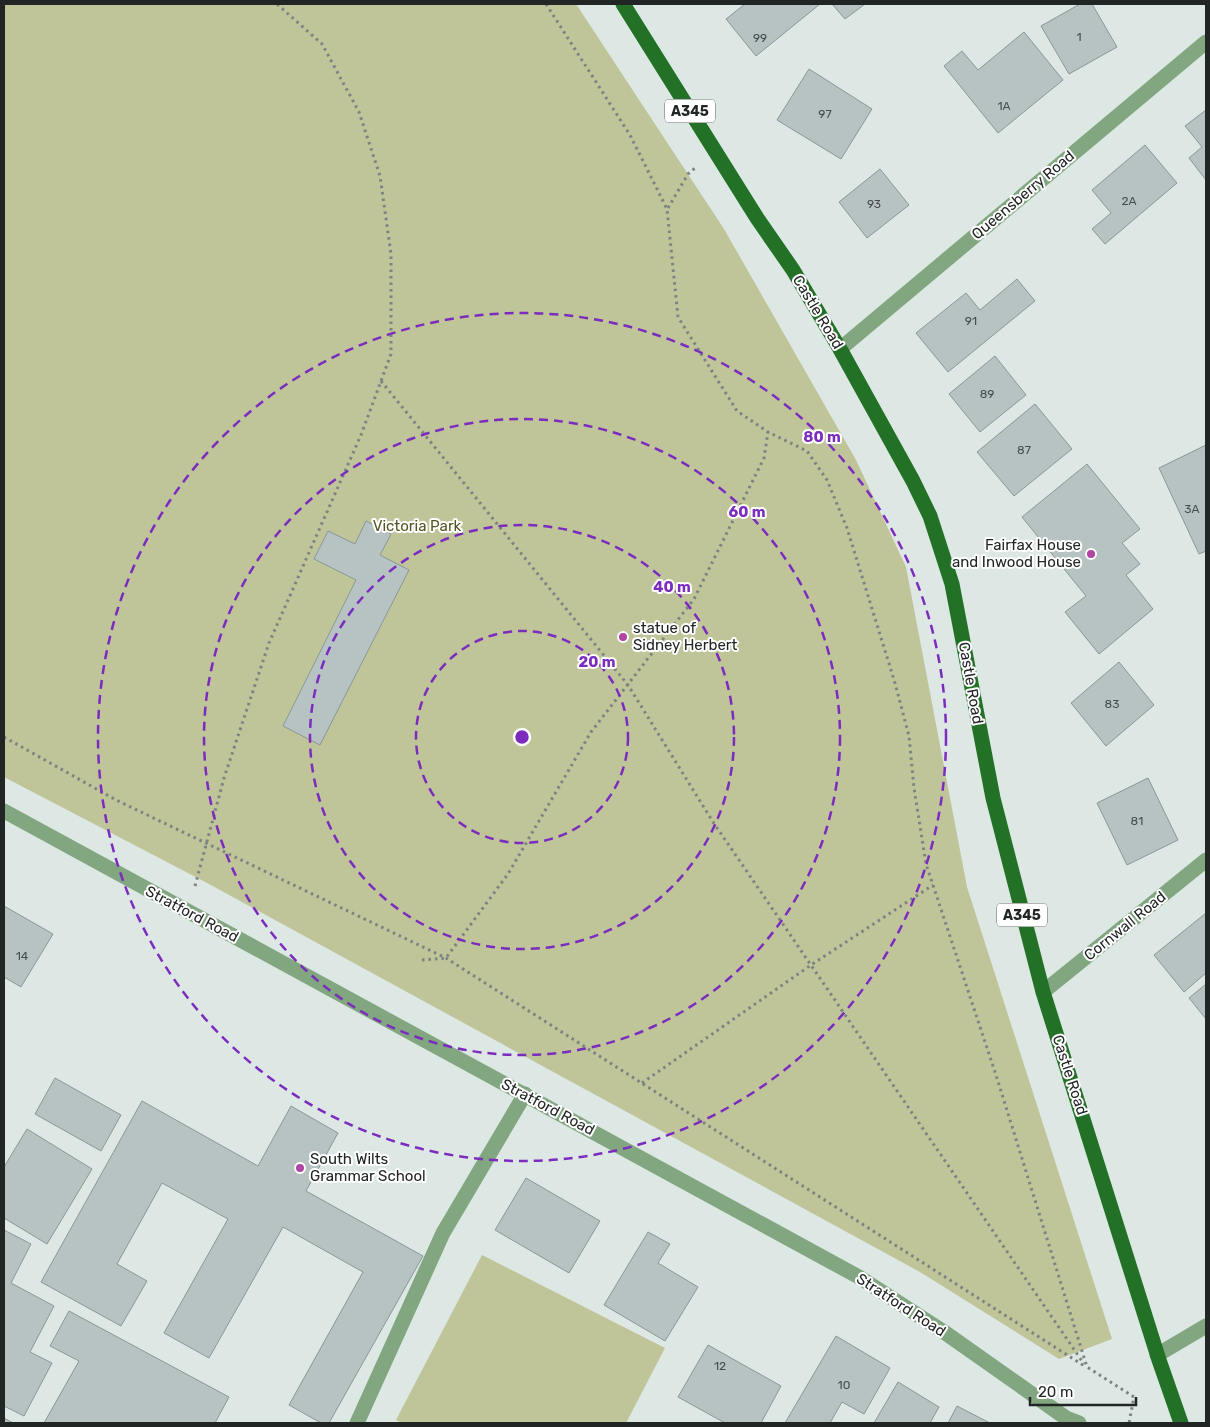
<svg xmlns="http://www.w3.org/2000/svg" width="1210" height="1427" font-family="Rubik,sans-serif">
<style>
.green{fill:#bfc499}
.building{fill:#b7c2c3;stroke:#8c9698}
.lines{fill:none;stroke-linecap:round;stroke-linejoin:round}
.path{stroke:#7c8381;stroke-width:3;stroke-dasharray:2.5 4;stroke-linecap:butt}
.minor{stroke:#81a680;stroke-width:15}
.major{stroke:#237127;stroke-width:15}
.ring{fill:none;stroke:#7b2cbf;stroke-width:2.5;stroke-dasharray:9 6}
.poi-dot{fill:#b244a2;stroke:#fff;stroke-width:2}
.labels{text-anchor:middle;dominant-baseline:central;stroke-width:4;stroke-linejoin:round;paint-order:stroke}
.number-label{font-size:12px;fill:#464c4c}
.shield{fill:#fff;stroke:#646666;stroke-width:1}
.shield-label{font-size:14px;font-weight:bold;fill:#212524}
.street-label{font-size:15px;fill:#212524;stroke:#fff}
.park-label{font-size:15px;fill:#535621;stroke:#fff}
.poi-label{font-size:15px;fill:#212524;stroke:#fff;text-anchor:start}
.centre{fill:#7b2cbf;stroke:#fff;stroke-width:2.5}
.ring-label{font-size:15px;text-anchor:middle;font-weight:bold;fill:#7b2cbf;stroke:#fff;stroke-width:4;stroke-linejoin:round;paint-order:stroke}
</style>
<rect width="100%" height="100%" fill="#dde7e4"/>
<g class="green">
<polygon points="4,4 576,4 724,229 856,460 906,567 967,887 1112,1339 1059,1359 920,1272 209,884 4,777"/>
<polygon points="482,1255 665,1348 626,1423 402,1423 396,1420"/>
</g>
<g class="building">
<polygon points="745,4 820,4 756,56 726,19"/>
<polygon points="832,4 865,4 845,19"/>
<polygon points="1080,4 1092,4 1117,47 1069,74 1041,26"/>
<polygon points="1024,32 1063,80 998,133 944,66 962,51 978,70"/>
<polygon points="809,69 872,109 841,159 777,120"/>
<polygon points="1206,110 1206,180 1189,158 1202,147 1185,126"/>
<polygon points="1145,145 1177,183 1105,244 1092,229 1111,213 1092,190"/>
<polygon points="880,169 909,205 867,238 839,202"/>
<polygon points="1017,279 1035,301 948,372 916,333 966,293 980,310"/>
<polygon points="995,356 1026,395 980,432 949,394"/>
<polygon points="1035,404 1072,449 1014,496 977,452"/>
<polygon points="1206,445 1206,551 1199,554 1159,468"/>
<polygon points="1087,464 1140,529 1122,543 1140,564 1126,575 1153,609 1099,654 1065,612 1086,596 1022,517"/>
<polygon points="366,521 391,534 380,555 409,570 320,745 283,726 356,580 314,559 328,531 355,544"/>
<polygon points="1119,662 1154,705 1106,746 1071,703"/>
<polygon points="1148,778 1178,840 1127,865 1097,803"/>
<polygon points="4,906 53,934 21,987 4,977"/>
<polygon points="1206,913 1206,973 1184,992 1154,955"/>
<polygon points="1206,984 1206,1019 1189,998"/>
<polygon points="55,1078 121,1115 101,1151 35,1114"/>
<polygon points="142,1101 258,1166 291,1106 338,1133 306,1191 423,1256 329,1423 321,1423 289,1405 363,1272 283,1227 209,1358 164,1333 228,1219 162,1183 117,1264 147,1281 121,1326 41,1282"/>
<polygon points="27,1129 92,1169 47,1244 4,1218 4,1167"/>
<polygon points="526,1178 600,1221 569,1273 495,1230"/>
<polygon points="4,1230 31,1244 11,1283 54,1306 30,1352 52,1363 24,1416 4,1406"/>
<polygon points="648,1232 670,1244 658,1263 698,1287 665,1341 604,1305"/>
<polygon points="69,1311 229,1397 215,1423 44,1423 79,1361 50,1346"/>
<polygon points="836,1336 890,1368 864,1414 842,1402 830,1423 785,1423"/>
<polygon points="708,1345 781,1386 761,1423 725,1423 678,1397"/>
<polygon points="898,1382 939,1407 930,1423 874,1423"/>
<polygon points="957,1406 990,1423 948,1423"/>
<polygon points="4,1418 13,1423 4,1423"/>
</g>
<g class="lines">
<g class="path">
<polyline points="546,4 630,135 667,209 678,317 737,411 768,432 807,451 827,480 847,528 895,683 909,736 914,788 926,864 996,1075 1087,1367 1134,1397 1129,1423"/>
<polyline points="668,208 688,174 695,168"/>
<polyline points="381,381 628,685 713,822 1084,1364"/>
<polyline points="4,737 116,800 446,958 1086,1367"/>
<polyline points="195,886 224,778 269,643 361,435 391,354 391,254 380,176 359,112 322,44 277,4"/>
<polyline points="422,960 446,958 508,874 591,732 694,599 764,458 768,432"/>
<polyline points="642,1083 811,965 933,885"/>
</g>
<g class="minor">
<polyline points="840,349 1206,42"/>
<polyline points="4,811 859,1277 944,1332 1066,1418 1079,1423"/>
<polyline points="1043,992 1206,860"/>
<polyline points="1157,1355 1206,1326"/>
<polyline points="357,1423 443,1233 525,1094"/>
</g>
<polyline class="major" points="623,4 757,218 793,270 840,349 913,481 930,516 952,584 993,798 1043,992 1159,1360 1181,1423"/>
</g>
<g class="ring">
<circle cx="522" cy="737" r="106"/>
<circle cx="522" cy="737" r="212"/>
<circle cx="522" cy="737" r="318"/>
<circle cx="522" cy="737" r="424"/>
</g>
<g class="poi-dot">
<circle cx="1091" cy="554" r="5"/>
<circle cx="623" cy="637" r="5"/>
<circle cx="300" cy="1168" r="5"/>
</g>
<g class="labels">
<g class="number-label">
<text x="1079" y="37">1</text>
<text x="760" y="38">99</text>
<text x="1004" y="106">1A</text>
<text x="825" y="114">97</text>
<text x="1129" y="201">2A</text>
<text x="874" y="204">93</text>
<text x="971" y="321">91</text>
<text x="987" y="394">89</text>
<text x="1024" y="450">87</text>
<text x="1192" y="509">3A</text>
<text x="1112" y="704">83</text>
<text x="1137" y="821">81</text>
<text x="22" y="956">14</text>
<text x="720" y="1366">12</text>
<text x="844" y="1385">10</text>
</g>
<g class="shield">
<rect x="665" y="99.5" width="50" height="23" rx="4"/>
<rect x="997" y="903.5" width="50" height="23" rx="4"/>
</g>
<g class="shield-label">
<text x="690" y="111">A345</text>
<text x="1022" y="915">A345</text>
</g>
<g class="street-label">
<text transform="translate(1023 195) rotate(-40)">Queensberry Road</text>
<text transform="translate(818 312) rotate(59)">Castle Road</text>
<text transform="translate(971 683) rotate(80)">Castle Road</text>
<text transform="translate(192 914) rotate(28)">Stratford Road</text>
<text transform="translate(1125 926) rotate(-39)">Cornwall Road</text>
<text transform="translate(1070 1075) rotate(72)">Castle Road</text>
<text transform="translate(548 1107) rotate(28)">Stratford Road</text>
<text transform="translate(901 1305) rotate(33)">Stratford Road</text>
</g>
<g class="park-label">
<text x="417" y="526">Victoria Park</text>
</g>
<g class="poi-label">
<text x="1081" y="545" text-anchor="end">Fairfax House<tspan x="1081" dy="17">and Inwood House</tspan></text>
<text x="633" y="628">statue of<tspan x="633" dy="17">Sidney Herbert</tspan></text>
<text x="310" y="1159">South Wilts<tspan x="310" dy="17">Grammar School</tspan></text>
</g>
</g>
<circle cx="522" cy="737" r="8" class="centre"/>
<g class="ring-label">
<text x="822" y="442">80 m</text>
<text x="747" y="517">60 m</text>
<text x="672" y="592">40 m</text>
<text x="597" y="667">20 m</text>
</g>
<rect width="1210" height="1427" fill="none" stroke="#212524" stroke-width="10"/>
<path d="M1030 1397v8h106v-8" fill="none" stroke="#212524" stroke-width="2.5"/>
<text x="1038" y="1397" font-size="15" fill="#212524" stroke="#ffffff" stroke-width="4" paint-order="stroke">20 m</text>
</svg>
